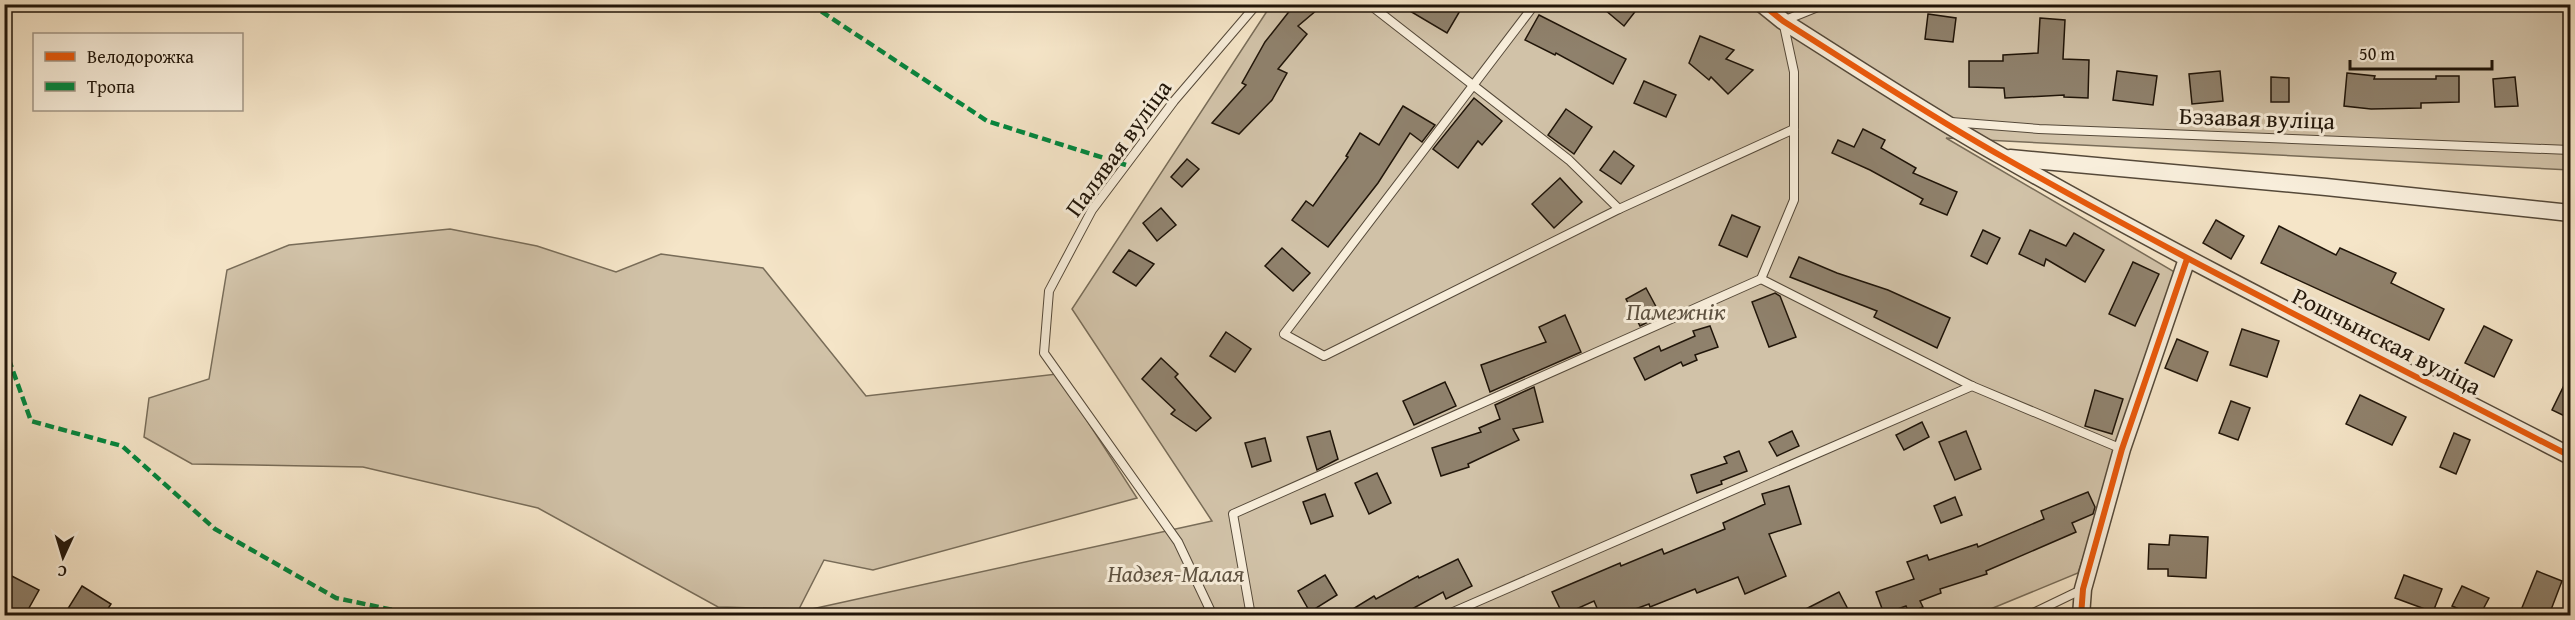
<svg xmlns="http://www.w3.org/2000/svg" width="2575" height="620" font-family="'Gentium Book Plus',serif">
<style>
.green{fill:#d1c2a8;stroke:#786c58;stroke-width:1.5}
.building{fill:#8f816c;stroke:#201509;stroke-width:1.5}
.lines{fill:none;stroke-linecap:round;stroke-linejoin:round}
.service-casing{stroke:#554939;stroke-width:10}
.minor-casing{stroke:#554939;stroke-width:19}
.service{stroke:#f8eedb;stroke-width:8}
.minor{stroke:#f8eedb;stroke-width:16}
.quiet{stroke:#00873e;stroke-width:4.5;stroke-dasharray:9 4.5;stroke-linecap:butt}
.cycleway-casing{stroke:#f8eedb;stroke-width:10}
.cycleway{stroke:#e8590c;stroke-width:6}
.labels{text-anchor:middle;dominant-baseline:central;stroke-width:6;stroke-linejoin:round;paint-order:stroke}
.street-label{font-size:24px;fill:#201509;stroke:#f8eedb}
.park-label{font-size:24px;font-style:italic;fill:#5e5241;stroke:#f8eedb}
</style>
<rect width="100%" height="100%" fill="#f5e5c8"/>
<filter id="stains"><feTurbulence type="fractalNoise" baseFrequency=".00333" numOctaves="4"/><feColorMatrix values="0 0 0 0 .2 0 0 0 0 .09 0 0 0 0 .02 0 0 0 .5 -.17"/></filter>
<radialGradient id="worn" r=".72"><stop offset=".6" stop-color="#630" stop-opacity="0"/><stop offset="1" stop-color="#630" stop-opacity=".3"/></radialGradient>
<g class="green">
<polygon points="1271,5 2570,5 2570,170 1946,138 2178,274 2078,573 1976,615 780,616 1212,521 1072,309"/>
<polygon points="450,229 537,246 616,272 661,254 763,268 866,396 1057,374 1137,498 873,570 824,560 799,609 718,607 538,508 363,467 192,464 144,437 149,398 209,379 227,270 289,245"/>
</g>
<g class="building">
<polygon points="1295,4 1324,4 1298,26 1307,34 1278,69 1287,73 1272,100 1239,134 1212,123 1246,85 1242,83 1265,42"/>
<polygon points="1398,4 1464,4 1447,33"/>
<polygon points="1598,4 1641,4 1624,26"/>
<polygon points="1928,14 1956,18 1953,42 1925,39"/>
<polygon points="1539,15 1626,59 1613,84 1556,53 1555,55 1525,40"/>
<polygon points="2040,18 2065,20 2063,59 2089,60 2088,98 2064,97 2064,95 2005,98 2004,88 1969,87 1969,61 2003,61 2003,55 2038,53"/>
<polygon points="1700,36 1734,50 1726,59 1753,70 1728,94 1711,77 1709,80 1689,63"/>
<polygon points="2117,71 2157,76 2153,105 2113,100"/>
<polygon points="2220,71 2223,101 2192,104 2189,74"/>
<polygon points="2347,73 2375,76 2374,79 2436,79 2436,76 2459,76 2459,102 2421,103 2421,108 2371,109 2344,106"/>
<polygon points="2271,77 2289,78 2289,102 2271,102"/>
<polygon points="2515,77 2518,106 2495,107 2493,79"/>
<polygon points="1644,81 1676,95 1666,117 1634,103"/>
<polygon points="1474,98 1502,121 1482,145 1478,141 1458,168 1433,149"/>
<polygon points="1403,106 1435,125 1422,142 1410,133 1378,183 1328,247 1292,220 1306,201 1313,206 1348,157 1346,156 1360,133 1379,145"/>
<polygon points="1566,109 1592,127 1574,154 1548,135"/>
<polygon points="1863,129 1885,140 1881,148 1916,168 1913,173 1957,192 1947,215 1920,204 1923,199 1870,170 1832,153 1838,140 1854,147"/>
<polygon points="1614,151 1634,166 1621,184 1600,170"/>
<polygon points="1187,159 1199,169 1182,187 1171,177"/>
<polygon points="1560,178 1582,202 1554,228 1532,204"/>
<polygon points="1161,208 1176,225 1157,241 1143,223"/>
<polygon points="1732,215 1760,227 1747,257 1719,245"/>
<polygon points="2216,220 2244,236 2231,259 2203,243"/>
<polygon points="2279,226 2336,255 2340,248 2396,273 2391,283 2444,309 2429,340 2261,263"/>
<polygon points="1983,230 2000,238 1987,264 1971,256"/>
<polygon points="2030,230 2066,246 2074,233 2104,250 2085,282 2046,259 2044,266 2019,254"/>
<polygon points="1282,248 1310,273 1293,291 1265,266"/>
<polygon points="1129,250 1154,264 1136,286 1113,272"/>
<polygon points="1799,257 1837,273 1888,290 1950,318 1937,348 1874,317 1877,311 1790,277"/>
<polygon points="2133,262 2159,274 2135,326 2109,314"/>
<polygon points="1646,288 1661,316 1640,326 1626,299"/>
<polygon points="1775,293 1780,296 1796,337 1769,347 1752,302"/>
<polygon points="1565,315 1581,352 1490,392 1481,365 1546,342 1539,327"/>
<polygon points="1710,326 1718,347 1695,355 1697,360 1683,366 1681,362 1645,380 1634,358 1659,346 1661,351 1695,336 1693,331"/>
<polygon points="2484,326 2512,340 2494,377 2465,363"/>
<polygon points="2242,329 2279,341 2267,377 2230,365"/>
<polygon points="1226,332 1251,349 1235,372 1210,356"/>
<polygon points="2177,339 2208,352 2197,381 2165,368"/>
<polygon points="1161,358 1178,374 1175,377 1211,418 1196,431 1171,414 1175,410 1142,379"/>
<polygon points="2571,371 2571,419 2552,410"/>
<polygon points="1445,382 1456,406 1414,425 1403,401"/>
<polygon points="1534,387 1543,422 1513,429 1519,440 1468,464 1469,467 1441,476 1432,448 1481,432 1479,428 1500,419 1495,405"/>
<polygon points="2095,390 2123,399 2112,434 2085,426"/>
<polygon points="2360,395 2406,417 2392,445 2346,424"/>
<polygon points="2231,401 2250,408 2238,440 2219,433"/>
<polygon points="1922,422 1929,437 1904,450 1896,435"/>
<polygon points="1330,431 1338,459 1317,470 1307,437"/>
<polygon points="1792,431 1799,446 1777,456 1769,442"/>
<polygon points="1966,431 1981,469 1955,480 1939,442"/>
<polygon points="2454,433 2470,440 2456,474 2440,467"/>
<polygon points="1265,438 1271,461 1252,467 1245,443"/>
<polygon points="1739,451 1747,471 1721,481 1722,484 1697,493 1691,475 1727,463 1724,457"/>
<polygon points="1377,473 1391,503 1369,514 1355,483"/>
<polygon points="1789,486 1801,524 1769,534 1786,576 1745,594 1738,577 1697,593 1695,589 1650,607 1649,604 1619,615 1600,615 1594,601 1563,615 1552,592 1620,563 1621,566 1662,549 1664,554 1725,529 1723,523 1765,504 1762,494"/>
<polygon points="2088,492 2095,507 2093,514 2072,523 2076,532 1986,571 1987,574 1940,589 1941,593 1920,601 1923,607 1909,613 1906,606 1884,614 1876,592 1914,579 1907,562 1927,555 1929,560 1977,544 1978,547 2044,519 2041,511"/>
<polygon points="1325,494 1333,516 1311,524 1303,502"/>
<polygon points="1955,497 1962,515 1941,523 1934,506"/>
<polygon points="2170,535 2208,537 2206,578 2168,576 2168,569 2148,569 2149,544 2169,545"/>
<polygon points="1458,559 1472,586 1446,599 1443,592 1401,615 1343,615 1374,596 1376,599 1418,576 1419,578"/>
<polygon points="2537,571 2562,581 2549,615 2519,615"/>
<polygon points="4,572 39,590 25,615 4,615"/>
<polygon points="1325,575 1337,595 1310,612 1298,591"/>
<polygon points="2404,575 2442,589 2433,612 2395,598"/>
<polygon points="82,586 111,604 104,615 64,615"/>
<polygon points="2462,586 2489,598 2480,615 2473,615 2452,606"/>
<polygon points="1839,592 1851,615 1794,615"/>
</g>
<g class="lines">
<defs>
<g id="service">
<polyline points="1369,4 1569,160 1619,209"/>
<polyline points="1535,4 1284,334 1324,356 1619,209 1794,129"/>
<polyline points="1951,122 2039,129 2570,150"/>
<polyline points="1761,279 1972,386 2122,449"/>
<polyline points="1213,616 1178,542 1044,353 1049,291 1092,210 1174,101 1257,4"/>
<polyline points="1251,616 1233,514 1761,279 1794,200 1794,72 1783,21 1825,4"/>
<polyline points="1444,616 1972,386"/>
<polyline points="2027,616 2083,589"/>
</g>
<g id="minor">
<path d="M 1762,4 L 1783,21 C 1856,67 1928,115 2003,157 C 2189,263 2381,358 2570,456"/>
<polyline points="2010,158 2326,187 2570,213"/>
<polyline points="2081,616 2083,589 2122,449 2187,259"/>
</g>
</defs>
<use href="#service" class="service-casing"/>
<use href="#minor" class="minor-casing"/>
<use href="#service" class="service"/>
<use href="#minor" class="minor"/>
<g class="quiet">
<polyline points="810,4 987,121 1126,165"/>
<polyline points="4,346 31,421 122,446 215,529 336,598 422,616"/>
</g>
<defs>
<g id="cycleway">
<path d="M 1762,4 L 1783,21 C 1856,67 1928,115 2003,157 C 2189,263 2381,358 2570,456"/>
<polyline points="2081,616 2083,589 2122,449 2187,259"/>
</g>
</defs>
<use href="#cycleway" class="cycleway-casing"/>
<use href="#cycleway" class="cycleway"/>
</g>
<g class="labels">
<g class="street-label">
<text transform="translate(2257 118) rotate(2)">Бэзавая вуліца</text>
<text transform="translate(1118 148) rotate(-54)">Палявая вуліца</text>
<text transform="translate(2387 341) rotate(27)">Рошчынская вуліца</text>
</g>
<g class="park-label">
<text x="1676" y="311">Памежнік</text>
<text x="1176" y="573">Надзея-Малая</text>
</g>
</g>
<rect width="2575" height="620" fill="none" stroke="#f5e5c8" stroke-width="24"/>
<rect x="6" y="6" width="2563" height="608" fill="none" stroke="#201509" stroke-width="3"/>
<rect x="12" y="12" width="2551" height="596" fill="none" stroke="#201509" stroke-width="1.5"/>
<rect x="33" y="33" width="210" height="78" fill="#f8eedb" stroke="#a29787" stroke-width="1.5"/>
<rect x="45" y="52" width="30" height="9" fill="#e8590c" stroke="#a29787" stroke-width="1.5"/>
<text x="87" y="63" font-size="18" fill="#201509">Велодорожка</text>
<rect x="45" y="82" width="30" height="9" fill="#00873e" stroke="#a29787" stroke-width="1.5"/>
<text x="87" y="93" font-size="18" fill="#201509">Тропа</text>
<g transform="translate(63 557) rotate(184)" stroke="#f8eedb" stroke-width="4.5" paint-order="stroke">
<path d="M0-4.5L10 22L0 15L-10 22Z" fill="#201509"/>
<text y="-9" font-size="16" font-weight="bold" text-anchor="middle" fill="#201509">С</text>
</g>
<path d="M2350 60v9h142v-9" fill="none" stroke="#201509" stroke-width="3"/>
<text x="2359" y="60" font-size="18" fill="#201509" stroke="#f8eedb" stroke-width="4.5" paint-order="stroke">50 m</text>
<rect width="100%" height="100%" filter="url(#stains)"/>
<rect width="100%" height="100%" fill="url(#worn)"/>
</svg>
